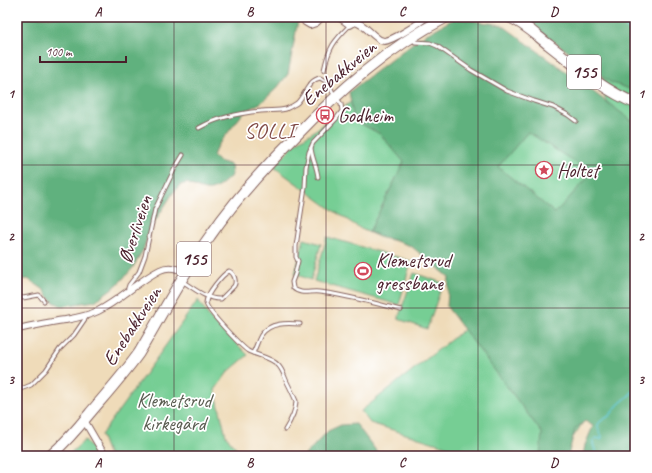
<svg xmlns="http://www.w3.org/2000/svg" width="652" height="473" font-family="Caveat,sans-serif">
<style>
.green{fill:#76ce94;stroke:#607660}
.forest{fill:#60b17e;stroke:#556854;fill-rule:evenodd}
.lines{fill:none;stroke-linecap:round;stroke-linejoin:round}
.stream{stroke:#59c5d1;stroke-width:1.5}
.lane-casing{stroke:#84615d;stroke-width:5}
.street-casing{stroke:#84615d;stroke-width:8}
.primary-casing{stroke:#84615d;stroke-width:12}
.lane{stroke:#fff;stroke-width:3}
.street{stroke:#fff;stroke-width:6}
.primary{stroke:#fff;stroke-width:10}
.grid{fill:none;stroke:#4a1f2b;stroke-width:1;stroke-opacity:0.55}
.labels{text-anchor:middle;dominant-baseline:central;stroke-width:3.5;stroke-linejoin:round;paint-order:stroke}
.shield{fill:#fff;stroke:#80626b;stroke-width:1}
.shield-label{font-size:19px;font-weight:bold;fill:#4a1f2b}
.street-label{font-size:20px;fill:#4a1f2b;stroke:#fff}
.poi-label{font-size:20px;fill:#4a1f2b;stroke:#fff;text-anchor:start}
.park-label{font-size:20px;fill:#595c50;stroke:#fff}
.neighbourhood-label{font-size:21px;letter-spacing:1px;fill:#804a46;stroke:#fff}
.neatline{fill:none;stroke:#4a1f2b;stroke-width:1.5}
.grid-label{font-size:13px;text-anchor:middle;font-weight:bold;fill:#4a1f2b}
</style>
<rect width="100%" height="100%" fill="#fff"/>
<filter id="ink" filterUnits="userSpaceOnUse"><feTurbulence type="fractalNoise" baseFrequency=".025" numOctaves="2"/><feDisplacementMap in="SourceGraphic" scale="8" xChannelSelector="R" yChannelSelector="G"/><feConvolveMatrix kernelMatrix="1 2 1 2 8 2 1 2 1" color-interpolation-filters="sRGB"/></filter>
<filter id="wash" filterUnits="userSpaceOnUse"><feTurbulence type="fractalNoise" baseFrequency=".012" numOctaves="4" result="noise"/><feDisplacementMap in="SourceGraphic" scale="16" xChannelSelector="R" yChannelSelector="G"/><feGaussianBlur stdDeviation="0.9" result="paint"/><feColorMatrix in="noise" values="0 0 0 0 0 0 0 0 0 0 0 0 0 0 0 0 0 1.4 0 .05"/><feComposite in="paint" operator="in"/></filter>
<g filter="url(#wash)">
<rect width="100%" height="100%" fill="#efdbb9"/>
<g class="green">
<polygon points="611,67 635,78 635,127 608,110 601,79"/>
<polygon points="353,100 635,148 635,253 407,243 381,238 361,229 334,211 274,167 294,144 313,132"/>
<polygon points="327,237 411,261 399,305 314,281"/>
<polygon points="304,239 321,244 311,280 295,274"/>
<polygon points="414,273 443,283 427,329 398,319"/>
<polygon points="198,300 212,321 234,341 248,355 228,372 215,390 226,436 243,456 109,456 101,435 151,366"/>
<polygon points="477,319 611,380 564,451 559,456 481,456 474,455 370,423 361,411"/>
<polygon points="85,440 99,456 67,456"/>
</g>
<g class="forest">
<path d="M 17,17 L 298,17 L 298,21 L 288,74 L 277,88 L 262,102 L 244,112 L 216,148 L 213,156 L 218,161 L 231,165 L 232,175 C 213,193 210,194 187,183 L 180,185 L 173,193 L 151,227 L 143,250 L 132,269 L 118,284 L 95,301 L 62,306 L 52,301 L 43,289 L 28,279 L 17,280 Z"/>
<polygon points="520,17 635,17 631,31 635,37 635,91 610,82"/>
<path d="M 455,18 L 502,25 L 580,82 L 635,123 L 635,456 L 583,456 L 585,445 L 593,426 L 585,421 L 575,429 L 568,456 L 540,456 L 542,433 L 447,307 L 449,277 L 411,246 L 369,232 L 404,162 L 380,134 L 354,120 L 349,92 L 418,39 ZM 528,132 L 592,173 L 555,213 L 498,167 Z"/>
<polygon points="356,424 380,456 304,456 328,431 341,425"/>
</g>
<g class="lines">
<g class="stream">
<polyline points="616,17 630,31 635,37"/>
<path d="M 594,456 C 598,449 592,448 593,441 L 596,438 L 601,439 L 602,437 C 601,433 597,430 598,425 C 600,419 607,419 610,415 C 613,412 615,408 618,405 C 624,399 630,396 635,389"/>
</g>
</g>
</g>
<g filter="url(#ink)">
<g class="lines">
<defs>
<g id="lane">
<polyline points="413,39 415,42 430,43 437,46 471,70 507,91 534,101 553,107 568,115 576,121"/>
<path d="M 324,70 C 329,47 334,41 350,25"/>
<path d="M 199,128 C 218,117 240,113 261,111 C 269,110 279,111 286,109 C 290,107 294,105 297,103 C 305,96 308,80 320,78 L 327,82 L 331,88 L 333,93 L 341,104 L 342,111 L 336,119 L 313,143 L 309,152 L 306,167 L 305,187 L 296,246 L 296,257 L 298,261 L 295,274 L 292,282 L 293,288 C 300,295 310,291 319,292 C 347,295 374,303 401,310"/>
<path d="M 311,148 C 312,158 317,167 318,177"/>
<path d="M 182,281 C 193,288 207,300 221,299 L 234,286 C 237,281 234,273 229,271 C 222,275 206,294 206,303 C 207,311 241,346 248,351 C 258,356 271,357 278,365 C 283,370 284,376 287,382 C 290,388 293,394 296,401 C 296,411 290,422 285,430"/>
<polyline points="129,290 128,288 129,285 139,272 145,256 155,209 174,170 183,155"/>
<polyline points="17,296 23,298 39,295 44,301"/>
<path d="M 253,353 C 256,347 258,340 261,335 C 270,322 287,323 300,324"/>
<polyline points="17,390 26,387 31,385 46,370 60,349 74,335 87,316"/>
<polyline points="17,455 17,456"/>
</g>
<g id="street">
<polyline points="304,17 305,22 310,25 316,23 322,17"/>
<path d="M 339,17 L 350,25 L 355,22 C 364,24 369,32 376,37 C 378,39 381,41 384,41 C 392,41 420,23 426,17"/>
<path d="M 17,329 C 33,326 49,322 65,320 C 76,318 88,316 98,311 C 120,300 138,281 160,270 C 168,266 178,268 186,273"/>
<polyline points="84,420 105,456"/>
</g>
<g id="primary">
<path d="M 509,17 C 524,23 536,35 549,45 C 576,66 603,90 635,103"/>
<path d="M 50,456 C 65,443 78,428 90,413 C 107,393 124,374 139,353 C 162,314 183,273 210,236 C 234,201 263,169 293,139 C 338,92 388,47 447,17"/>
</g>
</defs>
<use href="#lane" class="lane-casing"/>
<use href="#street" class="street-casing"/>
<use href="#primary" class="primary-casing"/>
<use href="#lane" class="lane"/>
<use href="#street" class="street"/>
<use href="#primary" class="primary"/>
</g>
</g>
<path class="grid" d="M 174,17 L 174,456M 326,17 L 326,456M 478,17 L 478,456M 17,165 L 635,165M 17,308 L 635,308"/>
<defs>
<symbol id="bus-ring" viewBox="-11 -11 22 22"><circle r="9.5" fill="#fff" stroke="#d1495b" stroke-width="1.5"/><path d="M-5-6H5V4H4V6H2V4H-2V6H-4V4H-5ZM-3.5-4V0h7V-4ZM-3.5 1.2v1.5H-2V1.2ZM2 1.2v1.5H3.5V1.2Z" fill="#d1495b"/></symbol>
<symbol id="sight-ring" viewBox="-11 -11 22 22"><circle r="9.5" fill="#fff" stroke="#d1495b" stroke-width="1.5"/><path d="M0-6L1.8-2.2L6-1.7L2.9 1.2L3.7 5.4L0 3.3L-3.7 5.4L-2.9 1.2L-6-1.7L-1.8-2.2Z" fill="#d1495b"/></symbol>
<symbol id="stadium-ring" viewBox="-11 -11 22 22"><circle r="9.5" fill="#fff" stroke="#d1495b" stroke-width="1.5"/><path d="M0-5a6.5 5 0 1 0 0 10a6.5 5 0 1 0 0-10ZM-3.5-1.8h7v3.6h-7Z" fill="#d1495b"/></symbol>
</defs>
<g fill-rule="evenodd">
<use href="#bus-ring" x="315" y="105" width="20" height="20"/>
<use href="#sight-ring" x="534" y="160" width="20" height="20"/>
<use href="#stadium-ring" x="353" y="261" width="20" height="20"/>
</g>
<g class="labels">
<g class="shield">
<rect x="567" y="55" width="34" height="34" rx="3"/>
<rect x="177" y="242" width="34" height="34" rx="3"/>
</g>
<g class="shield-label">
<text x="584" y="72">155</text>
<text x="194" y="259">155</text>
</g>
<g class="street-label">
<text transform="translate(339 73) rotate(-40)">Enebakkveien</text>
<text transform="translate(135 229) rotate(-72)">Øverliveien</text>
<text transform="translate(132 326) rotate(-57)">Enebakkveien</text>
</g>
<g class="poi-label">
<text x="338" y="115">Godheim</text>
<text x="557" y="170">Holtet</text>
<text x="376" y="260">Klemetsrud<tspan x="376" dy="23">gressbane</tspan></text>
</g>
<g class="park-label">
<text x="174" y="400">Klemetsrud<tspan x="174" dy="23">kirkegård</tspan></text>
</g>
<g class="neighbourhood-label">
<text x="270" y="131">SOLLI</text>
</g>
</g>
<rect width="652" height="473" fill="none" stroke="#fff" stroke-width="44"/>
<path d="M40 56v6h86v-6" fill="none" stroke="#4a1f2b" stroke-width="2"/>
<text x="46" y="56" font-size="12" fill="#4a1f2b" stroke="#ffffff" stroke-width="3" paint-order="stroke">100 m</text>
<rect x="22" y="22" width="608" height="429" class="neatline"/>
<g class="grid-label">
<text x="98" y="16">A</text>
<text x="250" y="16">B</text>
<text x="402" y="16">C</text>
<text x="554" y="16">D</text>
<text x="11" y="98">1</text>
<text x="641" y="98">1</text>
<text x="11" y="241">2</text>
<text x="641" y="241">2</text>
<text x="11" y="384">3</text>
<text x="641" y="384">3</text>
<text x="98" y="467">A</text>
<text x="250" y="467">B</text>
<text x="402" y="467">C</text>
<text x="554" y="467">D</text>
</g>
</svg>
